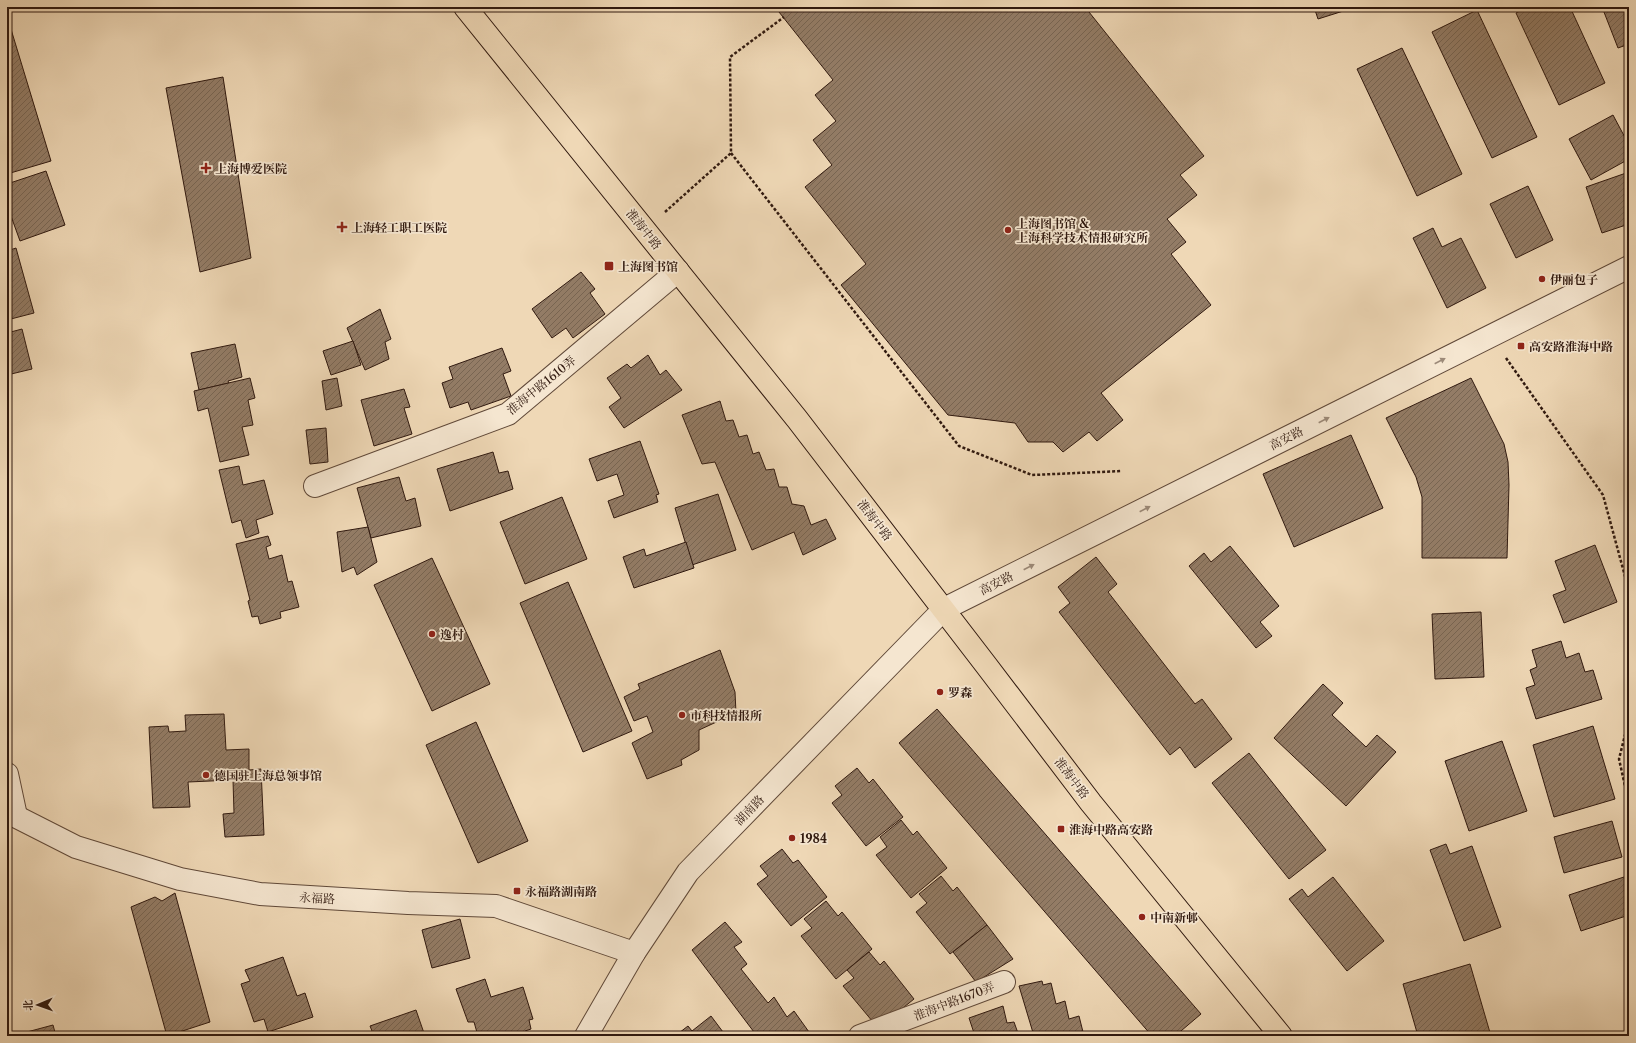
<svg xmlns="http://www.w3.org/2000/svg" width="1636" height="1043" font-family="'Libre Caslon Text','Noto Serif SC',serif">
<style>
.building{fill:url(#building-hatch);stroke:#30190f}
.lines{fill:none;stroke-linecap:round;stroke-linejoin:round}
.minor-casing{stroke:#604939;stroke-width:24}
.major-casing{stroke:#30190f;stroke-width:24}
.path{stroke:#30190f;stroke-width:2.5;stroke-dasharray:3 2;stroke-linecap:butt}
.minor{stroke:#f5e6d0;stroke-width:22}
.major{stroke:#efd8b6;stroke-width:22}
.oneway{fill:#9c8a79}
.poi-dot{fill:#8f2418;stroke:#f5e6d0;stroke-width:1.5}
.labels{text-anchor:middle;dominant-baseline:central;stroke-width:3.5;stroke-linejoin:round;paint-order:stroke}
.poi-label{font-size:12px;font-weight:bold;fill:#30190f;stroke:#f5e6d0;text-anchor:start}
.street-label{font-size:12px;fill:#30190f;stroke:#f5e6d0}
</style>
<defs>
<pattern id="building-hatch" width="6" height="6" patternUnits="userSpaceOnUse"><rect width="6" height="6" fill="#937c66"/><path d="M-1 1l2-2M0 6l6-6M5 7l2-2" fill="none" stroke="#786552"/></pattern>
</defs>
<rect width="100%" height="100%" fill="#efd8b6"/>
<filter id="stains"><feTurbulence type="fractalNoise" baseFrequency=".005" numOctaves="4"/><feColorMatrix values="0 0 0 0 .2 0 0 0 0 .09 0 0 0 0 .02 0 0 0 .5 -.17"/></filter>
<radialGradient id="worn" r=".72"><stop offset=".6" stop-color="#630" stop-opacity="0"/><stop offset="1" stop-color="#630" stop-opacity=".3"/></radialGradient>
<g class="building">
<polygon points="775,7 1044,7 1046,9 1049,7 1085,7 1204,156 1180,175 1197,195 1167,219 1186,242 1171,254 1211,305 1101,393 1123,420 1097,441 1089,432 1063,452 1053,442 1028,442 1015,423 948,415 841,285 866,264 805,187 832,165 813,140 836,121 815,95 833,80"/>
<polygon points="1314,7 1356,7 1318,19"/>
<polygon points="1527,7 1570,7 1605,83 1559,105 1516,13"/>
<polygon points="1602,7 1629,7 1629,44 1618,48"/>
<polygon points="1477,10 1537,137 1492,158 1432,32"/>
<polygon points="7,16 51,161 7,174"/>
<polygon points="1402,48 1462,174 1417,196 1357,69"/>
<polygon points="223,77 251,258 200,272 166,88"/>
<polygon points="1613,115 1629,145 1629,159 1591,180 1569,139"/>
<polygon points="46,171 65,225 20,241 7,205 7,184"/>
<polygon points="1629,172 1629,224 1602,233 1586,187"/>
<polygon points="1528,186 1553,240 1516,258 1490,204"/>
<polygon points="1433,228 1442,247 1461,238 1486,288 1447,308 1413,238"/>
<polygon points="16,248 34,313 7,320 7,251"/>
<polygon points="581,272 595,289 590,293 605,314 573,338 566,328 552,338 532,309"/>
<polygon points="380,309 391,339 385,342 389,359 365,370 347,328"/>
<polygon points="22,329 32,369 7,375 7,333"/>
<polygon points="353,341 361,365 331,375 323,351"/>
<polygon points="235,344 242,377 228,381 229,383 199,390 191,353"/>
<polygon points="502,348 511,371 503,374 511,396 471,410 468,402 450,408 442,383 453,379 449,367"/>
<polygon points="648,355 660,375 666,370 682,390 624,428 609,407 621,398 607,378 627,364 631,368"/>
<polygon points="250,378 255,398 248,400 253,425 242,427 249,455 220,462 208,408 198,411 194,391"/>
<polygon points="337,378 342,406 326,410 322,381"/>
<polygon points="1471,378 1504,444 1508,462 1509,485 1507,558 1422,558 1422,497 1416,477 1386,418"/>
<polygon points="404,389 410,407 404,408 412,434 374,446 361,400"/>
<polygon points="720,401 726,421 733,420 739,437 747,435 753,454 759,452 766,470 774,469 779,487 787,487 792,504 804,506 811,525 826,519 836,539 803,555 794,532 752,550 715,462 702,464 682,415"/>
<polygon points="326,428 328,462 310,464 306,430"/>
<polygon points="1351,435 1383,508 1294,547 1263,474"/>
<polygon points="640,441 659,494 656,495 658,502 614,518 608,501 624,495 617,474 597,481 589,459"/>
<polygon points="493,452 499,473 508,471 513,489 450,511 437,469"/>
<polygon points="239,466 243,485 264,480 273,514 256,520 259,533 246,538 241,520 232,523 219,470"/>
<polygon points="399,477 406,501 415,498 421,526 371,538 357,488"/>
<polygon points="718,494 736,550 692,565 675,508"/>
<polygon points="562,497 587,559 525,584 500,522"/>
<polygon points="368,527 377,562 357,575 354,567 342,572 337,532"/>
<polygon points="268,536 271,545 266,547 269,559 282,555 288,582 292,581 299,607 280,612 281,618 260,624 258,616 252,617 248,601 250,600 236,544"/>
<polygon points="686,542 694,568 634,588 623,557 644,549 646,556"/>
<polygon points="1595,545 1617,602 1564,623 1553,595 1566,590 1555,561"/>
<polygon points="1230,546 1279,606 1260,622 1272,636 1256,648 1189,566 1204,553 1211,562"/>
<polygon points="1096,557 1117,584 1108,592 1195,704 1202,699 1232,739 1195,768 1180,747 1170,755 1059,612 1070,603 1058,587"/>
<polygon points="432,558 490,684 432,711 374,585"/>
<polygon points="568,582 632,731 583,752 520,603"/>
<polygon points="1481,612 1484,677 1435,679 1432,614"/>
<polygon points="1561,641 1566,658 1579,653 1585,672 1593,670 1602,699 1536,719 1526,688 1535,685 1530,670 1537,667 1532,650"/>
<polygon points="720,650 735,692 736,713 699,730 699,750 681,760 682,765 647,779 632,743 653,732 647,716 634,721 624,697 640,689 638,684"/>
<polygon points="1323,684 1343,703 1332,715 1366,747 1377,735 1396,752 1346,806 1274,738"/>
<polygon points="937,709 1201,1014 1175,1036 1152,1036 899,743"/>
<polygon points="224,714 226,750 249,749 249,770 261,769 264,835 225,837 223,814 234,813 233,780 188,782 190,807 153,808 149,727 168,726 169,732 186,731 185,715"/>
<polygon points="476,722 528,841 478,863 426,745"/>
<polygon points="1593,726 1615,799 1554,817 1533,745"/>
<polygon points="1502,741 1527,811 1469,831 1445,761"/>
<polygon points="1249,753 1326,850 1289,879 1212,783"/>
<polygon points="857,768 869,783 873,779 903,817 866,846 832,803 842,795 835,786"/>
<polygon points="901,820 913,835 917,831 947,868 911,898 876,855 887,847 880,837"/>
<polygon points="1612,821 1622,857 1564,873 1554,837"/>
<polygon points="1446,844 1450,854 1472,846 1501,927 1464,941 1430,850"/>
<polygon points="782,849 793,863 798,860 827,897 791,926 757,884 768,876 760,866"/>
<polygon points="941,876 953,891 957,887 987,925 950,954 916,912 927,903 919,894"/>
<polygon points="1627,876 1629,883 1629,915 1581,931 1569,895"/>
<polygon points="1333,877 1384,941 1347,971 1289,899 1302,889 1308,897"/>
<polygon points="175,893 210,1022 167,1036 131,907 155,897 162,901"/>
<polygon points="826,901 838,916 842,912 872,949 836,979 801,936 812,928 804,919"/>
<polygon points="460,919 470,958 432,968 422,930"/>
<polygon points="725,922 742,942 734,947 747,964 741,969 768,1003 774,997 787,1017 794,1011 809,1032 804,1036 757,1036 692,950"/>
<polygon points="987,925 1013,959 976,982 953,952"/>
<polygon points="869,952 880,965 884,961 914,999 878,1028 843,986 854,978 847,970"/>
<polygon points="283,957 297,996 305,993 313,1017 268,1032 264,1019 254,1022 241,984 250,981 245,970"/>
<polygon points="1470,964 1491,1036 1418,1036 1403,984"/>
<polygon points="485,979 491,997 523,987 533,1019 529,1020 531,1029 525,1031 526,1036 478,1036 474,1022 468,1022 456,989"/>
<polygon points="1042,981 1043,985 1051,983 1056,1004 1065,1001 1069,1019 1079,1016 1084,1036 1034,1036 1019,986"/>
<polygon points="1003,1006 1007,1023 1014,1022 1019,1036 975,1036 969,1018"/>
<polygon points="416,1010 425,1036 374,1036 370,1026"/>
<polygon points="711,1016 726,1036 675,1036 688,1026 692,1031"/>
<polygon points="53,1025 56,1036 12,1036"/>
</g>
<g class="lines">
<defs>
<g id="minor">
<polyline points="315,486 508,414 678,271"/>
<polyline points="7,774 16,816"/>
<polyline points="7,812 76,847 180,879 260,894 408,903 496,906 634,953"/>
<polyline points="586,1036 634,953 688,872 944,609 1629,267"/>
<polyline points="860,1036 1004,982"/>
</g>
<polyline id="major" points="465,7 797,419 986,665 1091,803 1281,1036"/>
</defs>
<use href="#minor" class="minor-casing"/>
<use href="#major" class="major-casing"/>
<g class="path">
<polyline points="731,153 959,446 1032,475 1122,471"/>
<polyline points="665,212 731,153 730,57 784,17"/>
<polyline points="1506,358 1603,495 1629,591"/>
<polyline points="1629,719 1619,759 1629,804"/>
</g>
<use href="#minor" class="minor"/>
<use href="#major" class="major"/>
</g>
<defs><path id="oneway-solid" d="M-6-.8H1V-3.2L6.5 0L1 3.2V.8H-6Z"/></defs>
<g class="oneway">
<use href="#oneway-solid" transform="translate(1440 361) rotate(-27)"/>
<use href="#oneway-solid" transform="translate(1324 420) rotate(-27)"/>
<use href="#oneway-solid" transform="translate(1145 509) rotate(-27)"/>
<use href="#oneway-solid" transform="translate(1029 567) rotate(-27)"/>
</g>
<g class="poi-dot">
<path d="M204 162h4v4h4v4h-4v4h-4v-4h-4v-4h4z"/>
<path d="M340 221h4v4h4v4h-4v4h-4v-4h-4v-4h4z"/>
<circle cx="1008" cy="230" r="4"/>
<rect x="604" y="261" width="10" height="10" rx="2"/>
<circle cx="1542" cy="279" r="4"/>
<rect x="1517" y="342" width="8" height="8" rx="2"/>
<circle cx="432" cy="634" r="4"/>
<circle cx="940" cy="692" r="4"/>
<circle cx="682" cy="715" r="4"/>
<circle cx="206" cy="775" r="4"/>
<rect x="1057" y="825" width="8" height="8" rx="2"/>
<circle cx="792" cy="838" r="4"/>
<rect x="513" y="887" width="8" height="8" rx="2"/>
<circle cx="1142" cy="917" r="4"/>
</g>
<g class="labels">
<g class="poi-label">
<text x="215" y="168">上海博爱医院</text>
<text x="1016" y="223">上海图书馆 &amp;<tspan x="1016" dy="14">上海科学技术情报研究所</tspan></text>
<text x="351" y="227">上海轻工职工医院</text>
<text x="618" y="266">上海图书馆</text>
<text x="1550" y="279">伊丽包子</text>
<text x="1529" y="346">高安路淮海中路</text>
<text x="440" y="634">逸村</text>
<text x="948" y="692">罗森</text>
<text x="690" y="715">市科技情报所</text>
<text x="214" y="775">德国驻上海总领事馆</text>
<text x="1069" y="829">淮海中路高安路</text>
<text x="800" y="838">1984</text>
<text x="525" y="891">永福路湖南路</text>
<text x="1150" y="917">中南新邨</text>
</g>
<g class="street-label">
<text transform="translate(644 229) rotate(51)">淮海中路</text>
<text transform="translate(541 385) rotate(-39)">淮海中路1610弄</text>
<text transform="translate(1286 438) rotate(-27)">高安路</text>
<text transform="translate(875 520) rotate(52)">淮海中路</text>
<text transform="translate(996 583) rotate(-27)">高安路</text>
<text transform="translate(1072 778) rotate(53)">淮海中路</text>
<text transform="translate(749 810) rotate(-46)">湖南路</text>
<text transform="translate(317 898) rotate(3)">永福路</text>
<text transform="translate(954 1001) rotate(-21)">淮海中路1670弄</text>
</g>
</g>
<rect width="1636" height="1043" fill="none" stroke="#efd8b6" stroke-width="24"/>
<rect x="8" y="8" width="1620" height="1027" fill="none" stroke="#30190f" stroke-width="2"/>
<rect x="12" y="12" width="1612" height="1019" fill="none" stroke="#30190f"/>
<g transform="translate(38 1005) rotate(268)" stroke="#f5e6d0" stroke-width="3" paint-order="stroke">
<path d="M0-3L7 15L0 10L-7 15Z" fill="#30190f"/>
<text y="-6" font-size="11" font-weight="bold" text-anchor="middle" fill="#30190f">北</text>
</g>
<rect width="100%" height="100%" filter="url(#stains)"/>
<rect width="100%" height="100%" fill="url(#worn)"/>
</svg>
